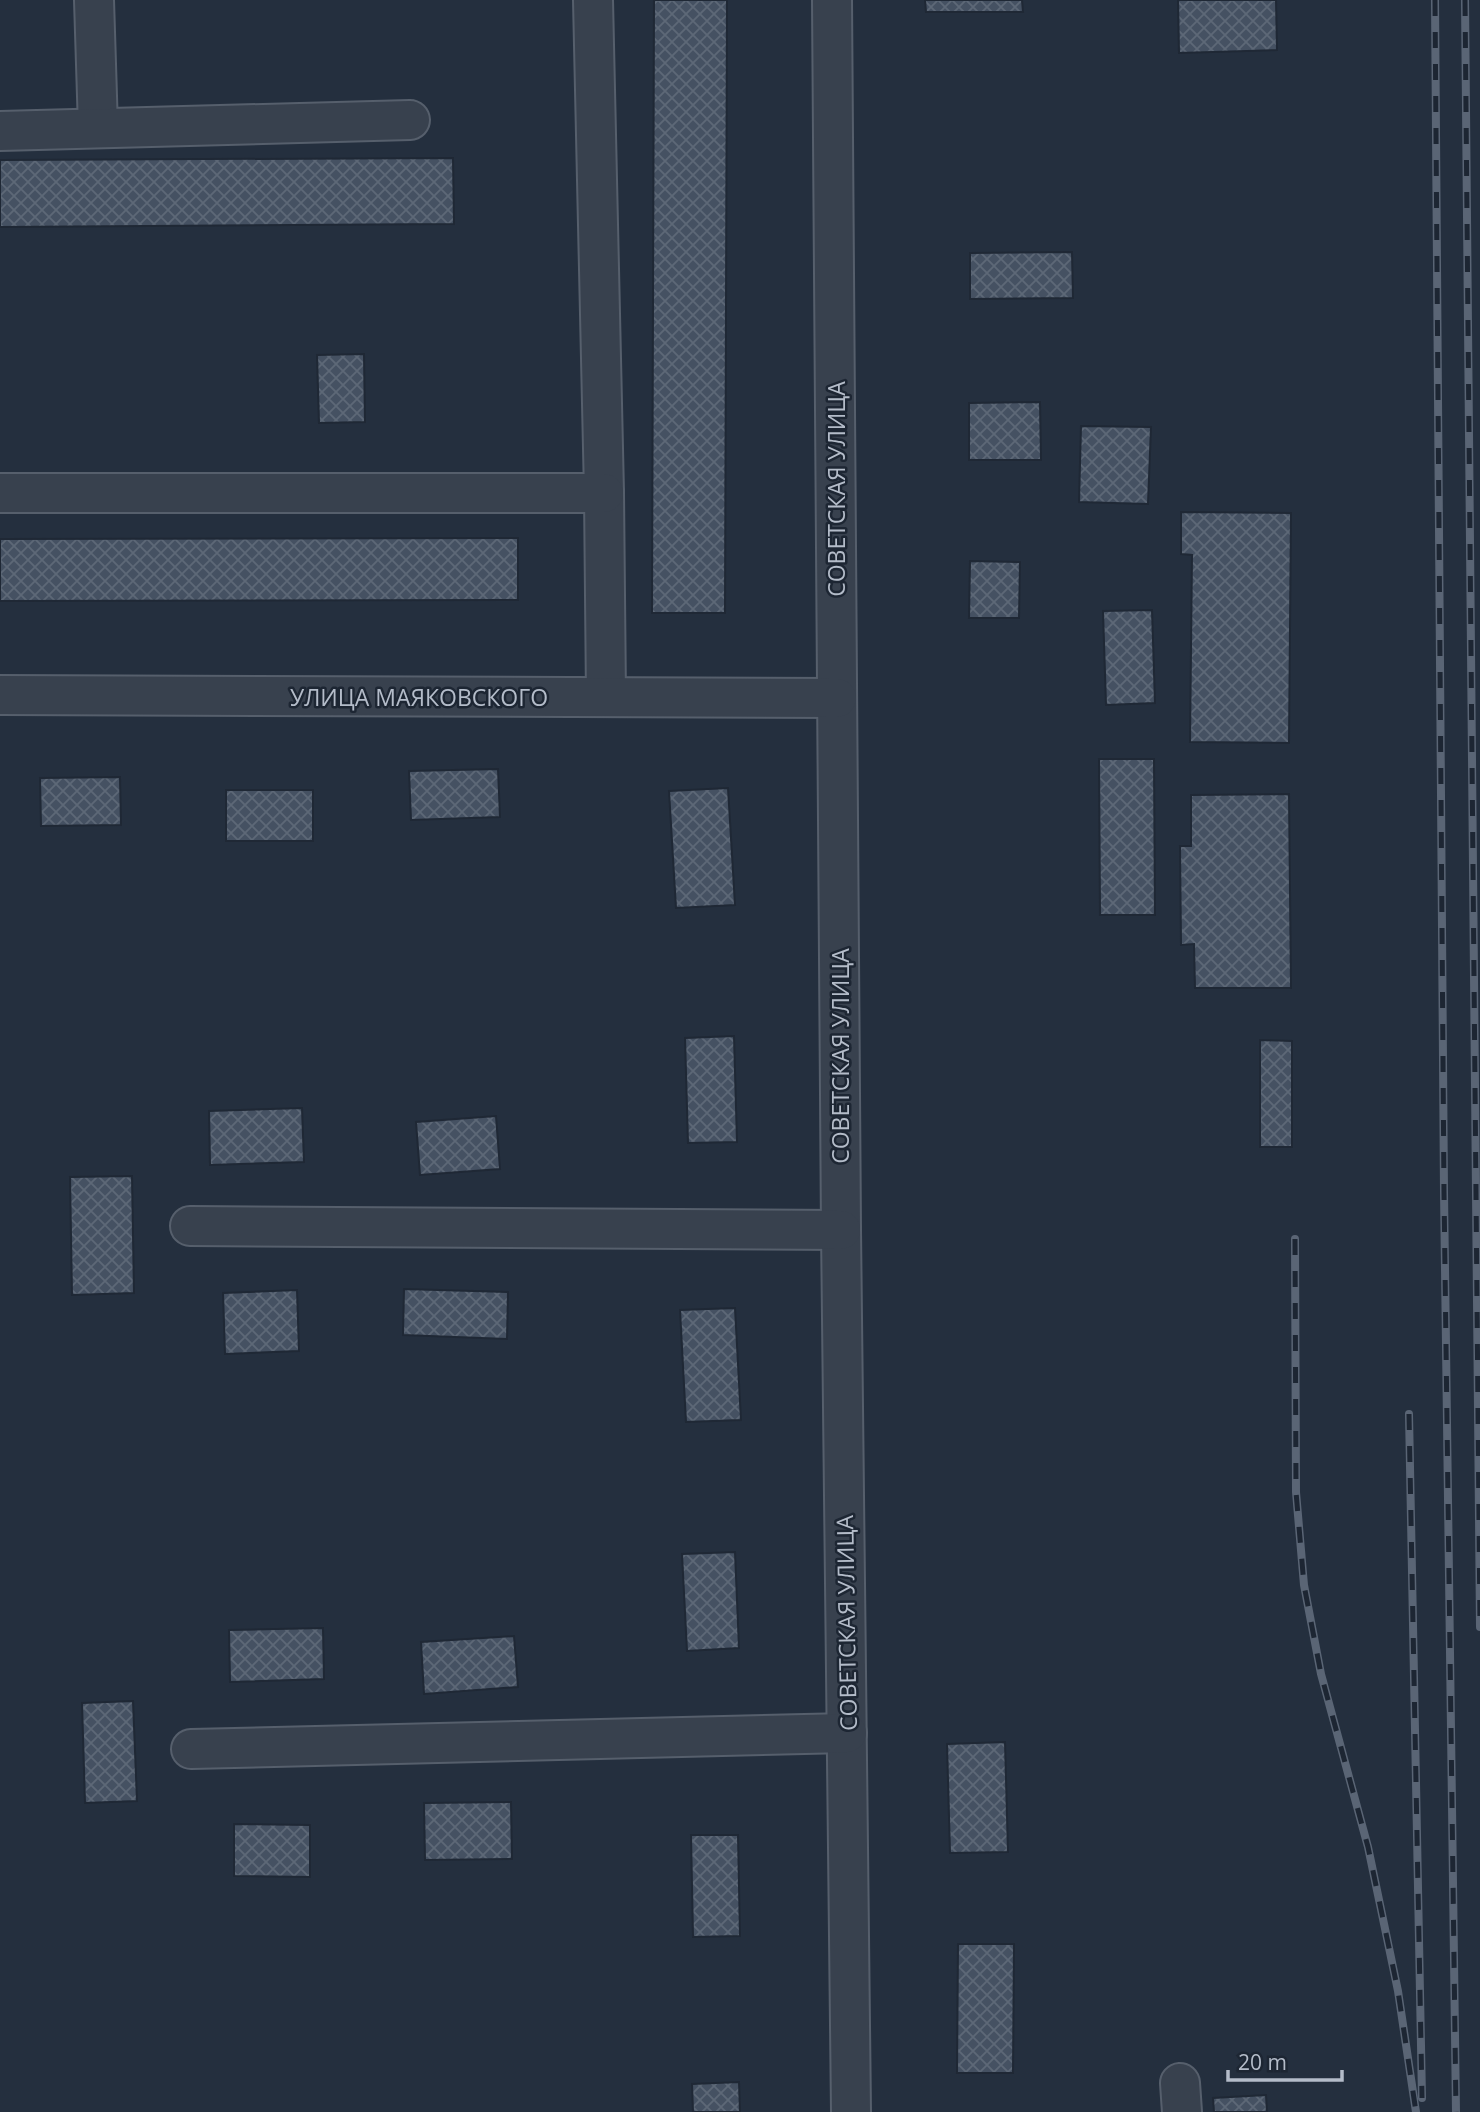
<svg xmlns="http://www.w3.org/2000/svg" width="1480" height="2112" font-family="'Open Sans',sans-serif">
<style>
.building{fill:url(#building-cross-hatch);stroke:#1f2835;stroke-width:2}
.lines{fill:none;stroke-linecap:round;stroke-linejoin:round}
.minor-casing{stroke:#565f6c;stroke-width:42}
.minor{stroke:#38414e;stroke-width:38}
.rail-casing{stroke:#5a6575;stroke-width:8}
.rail{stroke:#1d2633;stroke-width:5;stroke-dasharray:16;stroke-linecap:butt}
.labels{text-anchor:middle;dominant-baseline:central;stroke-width:5;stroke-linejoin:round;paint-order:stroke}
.street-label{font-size:23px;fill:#b4bcc9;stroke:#1d2633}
</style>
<defs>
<pattern id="building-cross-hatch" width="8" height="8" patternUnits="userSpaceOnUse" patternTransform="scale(1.75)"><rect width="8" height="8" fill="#455162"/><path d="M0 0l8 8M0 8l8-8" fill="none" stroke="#5d6877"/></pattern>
</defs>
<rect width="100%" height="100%" fill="#242f3e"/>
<g class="building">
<polygon points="654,0 727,0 725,613 652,613"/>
<polygon points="925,0 1022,0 1023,12 926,12"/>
<polygon points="1178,0 1276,0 1277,50 1179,53"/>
<polygon points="453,158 454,224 0,227 0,160"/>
<polygon points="1072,252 1073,298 970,299 970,253"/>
<polygon points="364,354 365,422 319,423 317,355"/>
<polygon points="1040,402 1041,460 969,460 969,403"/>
<polygon points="1081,426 1151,427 1148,504 1079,502"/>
<polygon points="1181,512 1291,513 1289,743 1190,742 1192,555 1181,554"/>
<polygon points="518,538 518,600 0,601 0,539"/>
<polygon points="970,561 1020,562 1019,618 969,618"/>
<polygon points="1152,610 1155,703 1106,705 1103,611"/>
<polygon points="1099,759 1154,759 1155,915 1100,915"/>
<polygon points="498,769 500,817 411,820 409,771"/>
<polygon points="120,777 121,825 41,826 40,778"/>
<polygon points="728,788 735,905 676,908 669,791"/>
<rect x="226" y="790" width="87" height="51"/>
<polygon points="1289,794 1291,988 1195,988 1194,944 1181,945 1180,846 1191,846 1191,795"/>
<polygon points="734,1036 737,1142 688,1143 685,1038"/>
<polygon points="1260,1040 1292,1041 1292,1147 1260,1147"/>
<polygon points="302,1108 304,1162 210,1165 209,1111"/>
<polygon points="496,1116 500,1169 420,1175 416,1122"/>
<polygon points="132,1176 134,1293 72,1295 70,1177"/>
<polygon points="404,1289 508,1292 507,1339 403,1335"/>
<polygon points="297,1290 299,1351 225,1354 223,1293"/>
<polygon points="735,1308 741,1420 686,1422 680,1310"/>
<polygon points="735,1552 739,1648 687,1651 682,1554"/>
<polygon points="323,1628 324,1679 230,1682 229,1630"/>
<polygon points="514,1636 518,1687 424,1694 421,1642"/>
<polygon points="133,1701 137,1801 85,1803 82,1703"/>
<polygon points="1005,1742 1008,1852 950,1853 947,1744"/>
<polygon points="511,1802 512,1859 425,1860 424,1803"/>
<polygon points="234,1824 310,1825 310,1877 234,1876"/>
<polygon points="691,1835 738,1835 740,1936 693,1937"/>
<polygon points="958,1944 1014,1944 1013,2073 957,2073"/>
<polygon points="739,2082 740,2112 693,2112 692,2084"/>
<polygon points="1266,2095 1267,2112 1214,2112 1213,2098"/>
</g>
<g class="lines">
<defs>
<g id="minor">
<polyline points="94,0 98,128"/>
<polyline points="593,0 604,493 606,697"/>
<polyline points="832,0 841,1230 851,2112"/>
<polyline points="0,131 410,120"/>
<polyline points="0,493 604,493"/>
<polyline points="0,695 837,698"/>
<polyline points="190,1226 841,1230"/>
<polyline points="191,1749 847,1733"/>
<polyline points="1180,2083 1182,2112"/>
</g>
</defs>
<use href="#minor" class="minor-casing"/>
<use href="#minor" class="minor"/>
<defs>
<g id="rail">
<polyline points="1435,0 1444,1192 1456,2112"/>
<polyline points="1465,0 1480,1627"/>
<polyline points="1295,1239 1296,1492 1304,1585 1321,1674 1368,1847 1398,1991 1416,2112"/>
<polyline points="1409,1414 1422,2098"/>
</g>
</defs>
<use href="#rail" class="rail-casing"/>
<use href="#rail" class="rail"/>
</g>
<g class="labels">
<g class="street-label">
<text transform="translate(836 489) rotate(-90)">СОВЕТСКАЯ УЛИЦА</text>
<text x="419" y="697">УЛИЦА МАЯКОВСКОГО</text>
<text transform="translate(840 1056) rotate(-90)">СОВЕТСКАЯ УЛИЦА</text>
<text transform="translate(846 1623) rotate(-91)">СОВЕТСКАЯ УЛИЦА</text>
</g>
</g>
<path d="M1228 2070v10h114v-10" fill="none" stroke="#b4bcc9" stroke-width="3.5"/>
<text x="1238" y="2070" font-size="21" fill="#b4bcc9" stroke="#1d2633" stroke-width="5" paint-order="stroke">20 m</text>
</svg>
